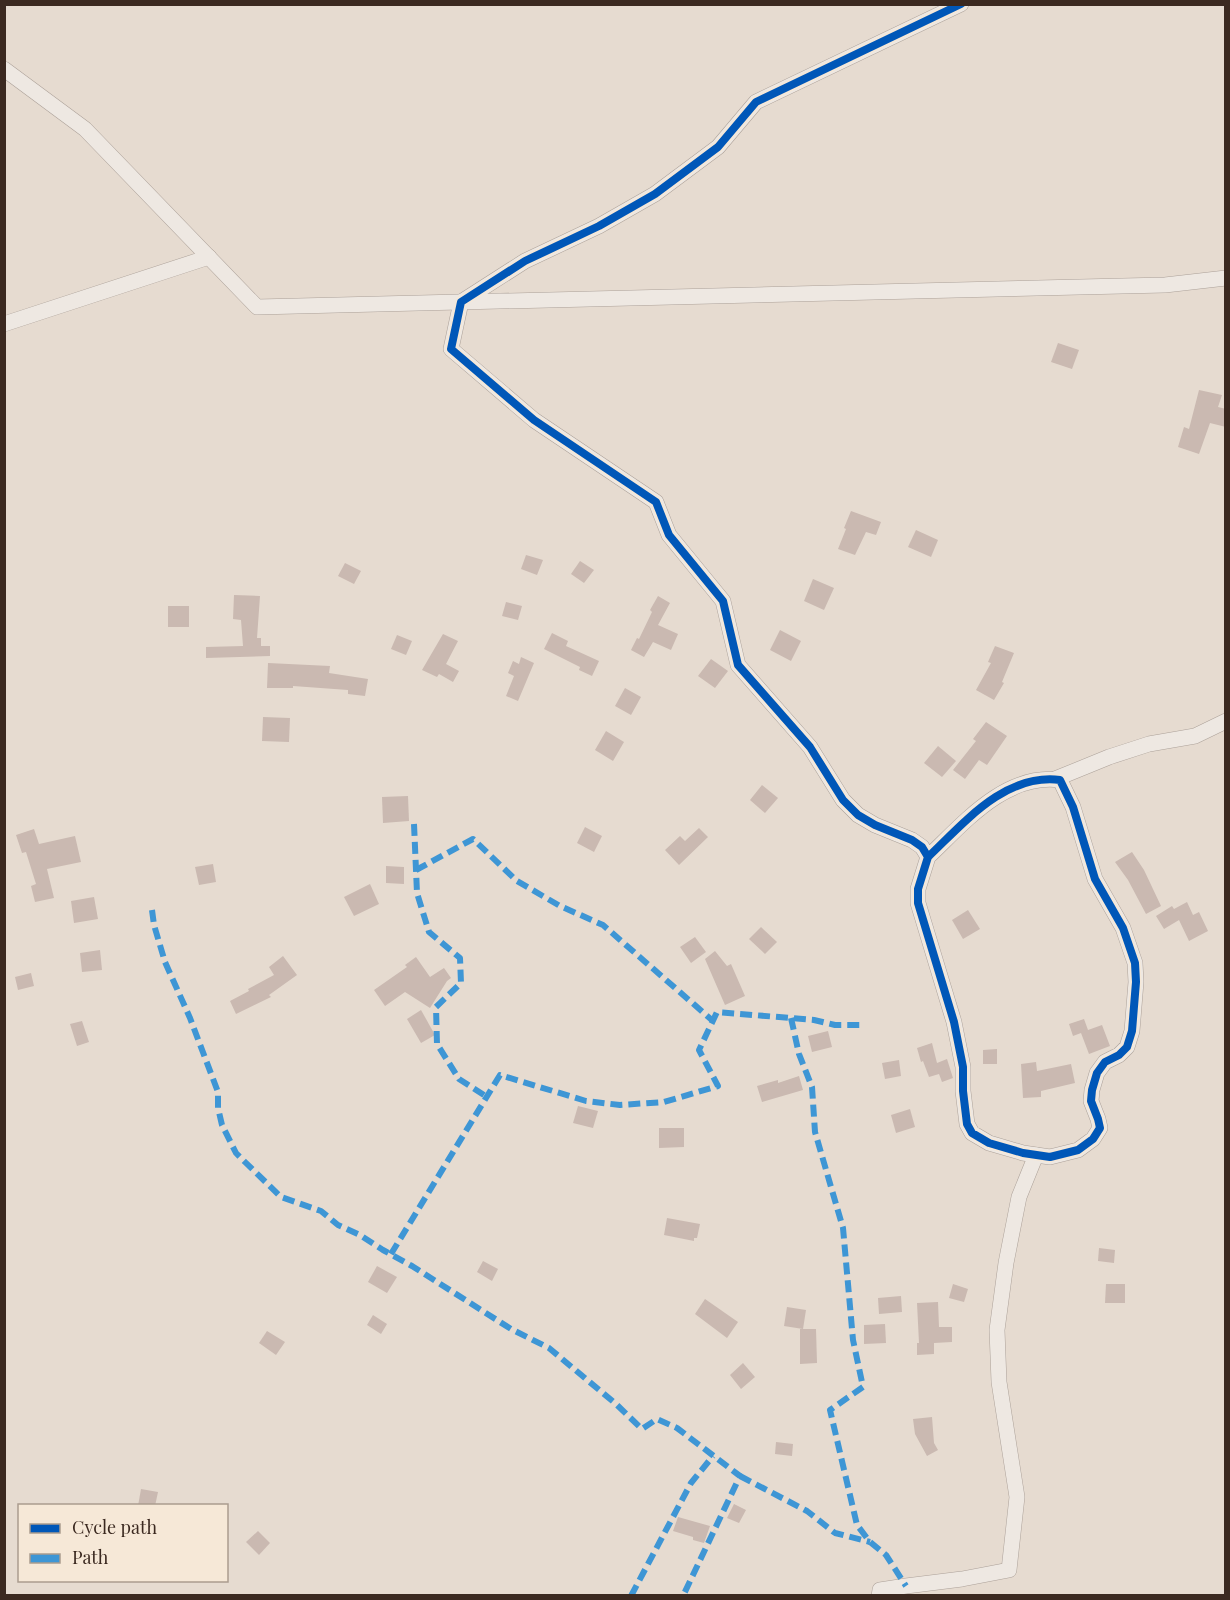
<svg xmlns="http://www.w3.org/2000/svg" width="1230" height="1600" font-family="'Playfair Display',serif">
<style>
.building{fill:#cab9b1}
.lines{fill:none;stroke-linecap:round;stroke-linejoin:round}
.minor-casing{stroke:#aca199;stroke-width:16}
.minor{stroke:#eee8e2;stroke-width:15}
.quiet{stroke:#3e96d5;stroke-width:6;stroke-dasharray:12 6;stroke-linecap:butt}
.cycleway-casing{stroke:#f6e8d7;stroke-width:11}
.cycleway{stroke:#0057b8;stroke-width:8}
</style>
<rect width="100%" height="100%" fill="#e6dbd0"/>
<g class="building">
<polygon points="1058,343 1079,350 1072,369 1051,362"/>
<polygon points="1199,390 1222,395 1218,407 1226,409 1226,427 1210,423 1199,454 1178,447 1184,427 1189,429"/>
<polygon points="851,511 881,522 876,535 866,532 855,555 838,549 846,529 844,528"/>
<polygon points="916,530 938,540 931,557 908,547"/>
<polygon points="526,555 543,560 537,575 521,569"/>
<polygon points="580,561 594,570 584,583 571,574"/>
<polygon points="345,563 361,571 354,584 338,576"/>
<polygon points="813,579 834,588 824,610 804,601"/>
<polygon points="234,595 260,596 257,638 261,638 261,646 270,646 270,656 206,658 206,647 243,646 241,620 233,619"/>
<polygon points="658,596 670,603 658,625 678,634 671,650 653,642 644,657 631,650 637,638 639,639 652,612 650,610"/>
<polygon points="506,602 522,606 518,620 502,616"/>
<rect x="168" y="606" width="21" height="21"/>
<polygon points="780,630 801,641 791,661 770,650"/>
<polygon points="552,633 568,641 566,646 599,661 592,676 579,670 580,667 544,649"/>
<polygon points="443,634 458,641 446,664 459,671 453,682 439,674 437,677 422,670"/>
<polygon points="397,635 412,641 406,655 391,649"/>
<polygon points="995,646 1014,653 1002,682 1004,683 994,700 976,690 991,663 988,662"/>
<polygon points="521,657 534,663 518,701 506,696 514,676 508,673 513,661 519,664"/>
<polygon points="711,659 728,671 715,688 698,676"/>
<polygon points="268,663 330,666 329,673 368,679 365,696 348,694 348,690 293,686 293,688 267,688"/>
<polygon points="625,688 641,697 631,715 615,706"/>
<polygon points="263,717 290,718 289,742 262,741"/>
<polygon points="986,722 1007,736 987,765 979,760 965,779 953,770 976,741 973,739"/>
<polygon points="606,731 624,742 613,761 595,750"/>
<polygon points="938,746 956,761 942,777 924,763"/>
<polygon points="762,785 778,798 765,813 750,800"/>
<polygon points="408,796 409,821 383,823 382,797"/>
<polygon points="585,827 602,836 594,852 577,843"/>
<polygon points="699,828 708,837 679,865 665,850 680,836 685,841"/>
<polygon points="34,829 39,844 75,836 81,862 47,869 54,898 35,902 31,886 36,884 26,852 22,853 16,835"/>
<polygon points="1132,852 1144,870 1161,906 1146,914 1128,880 1115,862"/>
<polygon points="213,864 216,882 199,885 195,867"/>
<polygon points="386,866 404,867 404,884 386,883"/>
<polygon points="370,884 379,904 354,916 344,897"/>
<polygon points="94,897 98,919 74,923 71,901"/>
<polygon points="1187,902 1193,915 1199,912 1208,931 1189,941 1179,920 1164,929 1156,916 1172,906 1174,909"/>
<polygon points="968,910 980,929 963,939 952,920"/>
<polygon points="761,927 777,942 765,954 749,939"/>
<polygon points="695,937 706,952 691,963 680,947"/>
<polygon points="100,950 102,970 82,972 80,953"/>
<polygon points="715,951 727,966 731,964 745,996 725,1005 705,959"/>
<polygon points="283,956 297,975 269,995 271,997 236,1014 230,1001 249,991 248,989 274,975 269,967"/>
<polygon points="416,957 430,977 444,968 451,978 447,981 430,1008 405,992 385,1006 374,990 407,967 405,965"/>
<polygon points="31,973 34,986 18,990 15,977"/>
<polygon points="421,1010 435,1035 421,1043 407,1019"/>
<polygon points="1084,1019 1088,1030 1102,1025 1110,1046 1089,1054 1081,1033 1073,1036 1069,1024"/>
<polygon points="82,1021 89,1042 77,1046 70,1024"/>
<polygon points="828,1031 832,1047 812,1052 808,1036"/>
<polygon points="932,1043 937,1063 947,1059 953,1078 942,1082 939,1074 929,1077 923,1061 921,1062 917,1048"/>
<polygon points="997,1049 997,1064 983,1064 983,1050"/>
<polygon points="899,1060 901,1076 885,1079 882,1063"/>
<polygon points="1036,1062 1037,1071 1071,1064 1075,1083 1041,1091 1041,1097 1023,1098 1021,1064"/>
<polygon points="799,1076 803,1090 762,1102 757,1086 778,1080 778,1083"/>
<polygon points="578,1106 598,1111 593,1128 573,1123"/>
<polygon points="910,1109 915,1127 896,1133 891,1115"/>
<polygon points="659,1128 684,1128 684,1147 659,1148"/>
<polygon points="667,1218 700,1224 697,1238 694,1238 694,1241 664,1235"/>
<polygon points="1099,1248 1115,1250 1114,1263 1098,1261"/>
<polygon points="483,1261 498,1269 492,1281 477,1272"/>
<polygon points="377,1266 397,1277 387,1293 368,1282"/>
<polygon points="953,1284 968,1289 964,1302 949,1298"/>
<polygon points="1106,1284 1125,1284 1125,1303 1105,1303"/>
<polygon points="901,1296 902,1312 879,1314 878,1298"/>
<polygon points="705,1299 738,1322 727,1338 695,1314"/>
<polygon points="938,1302 939,1327 952,1327 952,1342 934,1343 934,1354 917,1355 917,1343 919,1343 917,1303"/>
<polygon points="787,1307 806,1310 803,1329 784,1326"/>
<polygon points="373,1315 387,1324 381,1334 367,1325"/>
<polygon points="885,1324 886,1343 864,1344 864,1325"/>
<polygon points="800,1329 816,1329 817,1363 800,1364"/>
<polygon points="267,1331 285,1342 276,1355 259,1343"/>
<polygon points="743,1363 755,1377 741,1389 730,1375"/>
<polygon points="932,1417 934,1443 938,1450 927,1456 915,1434 913,1419"/>
<polygon points="776,1442 793,1444 792,1456 775,1454"/>
<polygon points="141,1489 158,1492 155,1506 138,1506"/>
<polygon points="734,1504 746,1510 739,1523 727,1518"/>
<polygon points="678,1517 710,1526 704,1543 693,1540 693,1537 673,1531"/>
<polygon points="258,1531 270,1543 259,1555 246,1542"/>
</g>
<g class="lines">
<defs>
<g id="minor">
<polyline points="4,69 85,129 257,307 1165,285 1226,278"/>
<polyline points="4,324 209,257"/>
<polyline points="1055,779 1109,757 1149,744 1195,736 1226,721"/>
<path d="M 928,857 C 964,823 1005,773 1060,780 L 1073,807 L 1095,879 L 1123,928 L 1135,963 L 1136,982 L 1132,1031 L 1127,1047 L 1119,1055 L 1105,1062 L 1097,1073 L 1092,1090 L 1091,1101 L 1098,1119 L 1100,1128 L 1093,1139 L 1078,1150 L 1050,1157 L 1023,1153 L 989,1143 L 972,1133 L 967,1124 L 963,1091 L 963,1067 L 954,1022 L 918,903 L 918,889 L 928,857 L 922,847 L 912,840 L 875,825 L 858,815 L 843,800 L 810,747 L 738,665 L 723,601 L 669,535 L 656,502 L 534,420 L 451,349 L 461,302 L 525,261 L 599,226 L 655,194 L 718,147 L 756,102 L 961,4"/>
<polyline points="879,1596 880,1590 906,1586 962,1579 1009,1570 1017,1497 999,1382 997,1330 1006,1263 1019,1197 1036,1155"/>
</g>
</defs>
<use href="#minor" class="minor-casing"/>
<use href="#minor" class="minor"/>
<g class="quiet">
<polyline points="414,824 417,893 429,932 460,958 461,983 436,1007 437,1044 459,1079 487,1097"/>
<polyline points="416,870 473,839 517,881 560,906 603,925 713,1021"/>
<polyline points="152,910 154,925 165,962 190,1018 218,1092 218,1108 222,1125 236,1153 245,1162 281,1197 321,1211 338,1225 360,1235 383,1250 412,1266 511,1329 549,1348 616,1404 642,1429 657,1419 677,1428 740,1476 683,1596"/>
<polyline points="791,1018 799,1054 812,1087 815,1132 843,1228 853,1340 863,1387 830,1410 857,1525 870,1542 886,1555 906,1586"/>
<polyline points="391,1254 500,1075 586,1101 620,1105 664,1102 718,1086 699,1050 717,1012 814,1020 835,1025 863,1025"/>
<polyline points="740,1476 807,1511 835,1533 870,1542"/>
<polyline points="631,1596 691,1483 713,1456"/>
</g>
<defs>
<path id="cycleway" d="M 928,857 C 964,823 1005,773 1060,780 L 1073,807 L 1095,879 L 1123,928 L 1135,963 L 1136,982 L 1132,1031 L 1127,1047 L 1119,1055 L 1105,1062 L 1097,1073 L 1092,1090 L 1091,1101 L 1098,1119 L 1100,1128 L 1093,1139 L 1078,1150 L 1050,1157 L 1023,1153 L 989,1143 L 972,1133 L 967,1124 L 963,1091 L 963,1067 L 954,1022 L 918,903 L 918,889 L 928,857 L 922,847 L 912,840 L 875,825 L 858,815 L 843,800 L 810,747 L 738,665 L 723,601 L 669,535 L 656,502 L 534,420 L 451,349 L 461,302 L 525,261 L 599,226 L 655,194 L 718,147 L 756,102 L 961,4"/>
</defs>
<use href="#cycleway" class="cycleway-casing"/>
<use href="#cycleway" class="cycleway"/>
</g>
<rect width="1230" height="1600" fill="none" stroke="#3b2920" stroke-width="12"/>
<rect x="18" y="1504" width="210" height="78" fill="#f6e8d7" stroke="#ab9c8e" stroke-width="1.5"/>
<rect x="30" y="1524" width="30" height="9" fill="#0057b8" stroke="#ab9c8e" stroke-width="1.5"/>
<text x="72" y="1534" font-size="18" fill="#3b2920">Cycle path</text>
<rect x="30" y="1554" width="30" height="9" fill="#3e96d5" stroke="#ab9c8e" stroke-width="1.5"/>
<text x="72" y="1564" font-size="18" fill="#3b2920">Path</text>
</svg>
